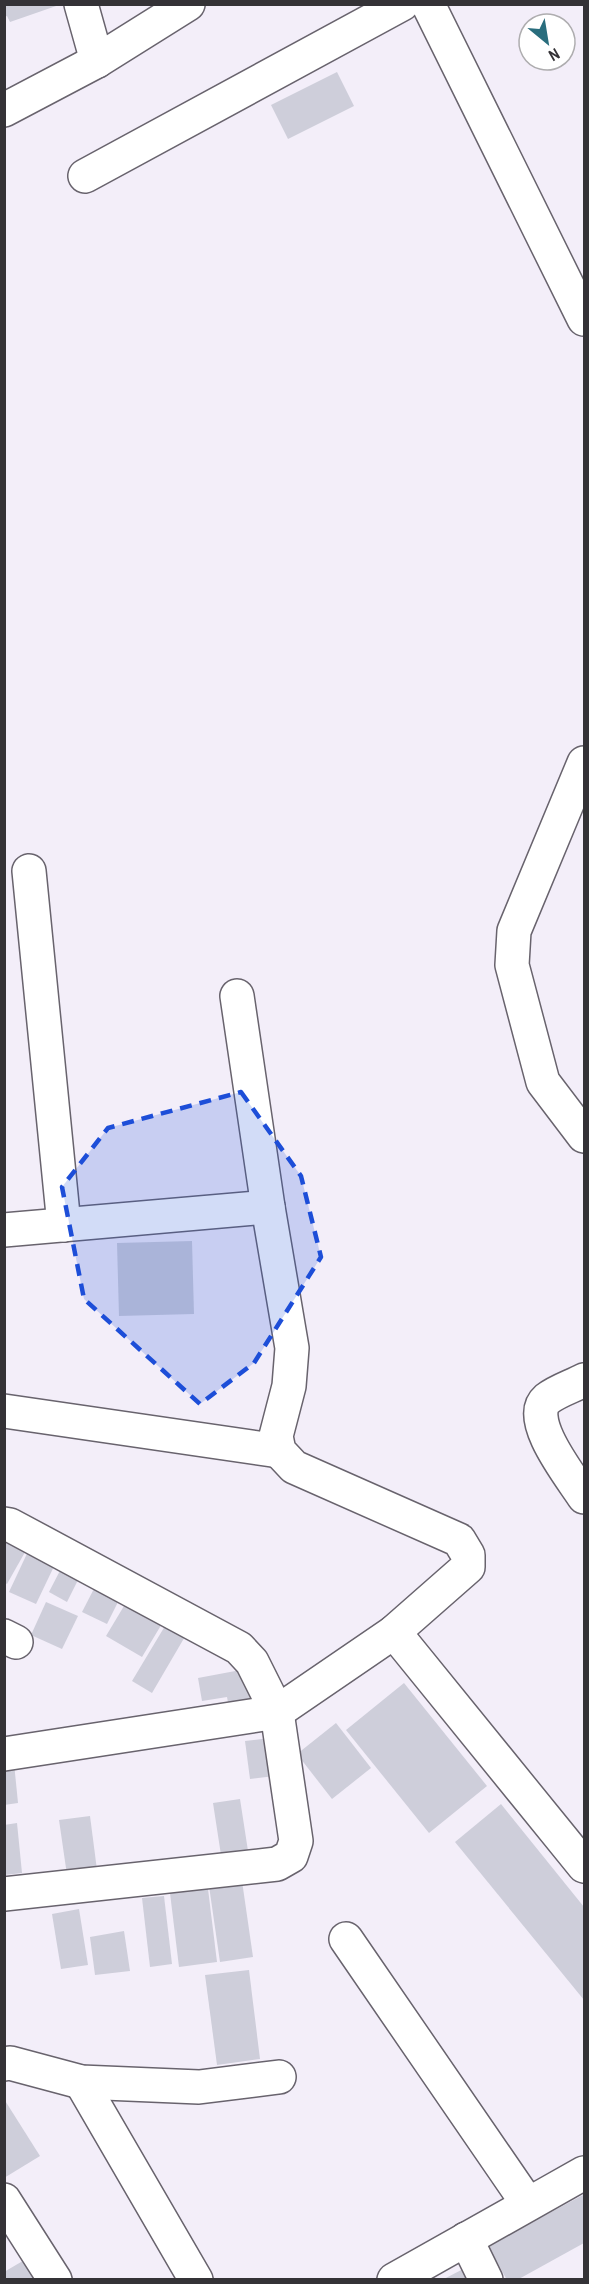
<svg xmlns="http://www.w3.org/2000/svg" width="589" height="2284" font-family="'Archivo Narrow',sans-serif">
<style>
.building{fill:#ceceda}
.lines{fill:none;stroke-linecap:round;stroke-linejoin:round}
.minor-casing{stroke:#68636d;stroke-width:36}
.minor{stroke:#fff;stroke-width:33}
.marked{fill:#1d4ed8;fill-opacity:0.2;stroke:#1d4ed8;stroke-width:4.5;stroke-dasharray:12 8;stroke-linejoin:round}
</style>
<rect width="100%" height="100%" fill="#f3eef9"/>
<g class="building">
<polygon points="4,4 59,4 59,5 10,22 7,16 4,17"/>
<polygon points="337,72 354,106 288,139 271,105"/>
<polygon points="192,1241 194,1314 119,1316 117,1243"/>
<polygon points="4,1531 29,1545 7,1584 4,1582"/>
<polygon points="31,1545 58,1558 36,1604 9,1592"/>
<polygon points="66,1559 84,1568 67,1602 49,1592"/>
<polygon points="98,1581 122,1594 107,1624 82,1612"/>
<polygon points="130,1596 166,1617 142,1657 106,1636"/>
<polygon points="46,1602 78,1616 62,1649 31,1635"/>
<polygon points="171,1616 190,1628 152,1693 132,1681"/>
<polygon points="246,1669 253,1710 230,1714 227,1697 202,1701 198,1678"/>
<polygon points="404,1683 487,1786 429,1833 346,1730"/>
<polygon points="336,1723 371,1768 332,1799 297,1754"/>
<polygon points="278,1737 283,1775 250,1779 245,1741"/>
<polygon points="14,1763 18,1803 4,1805 4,1764"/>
<polygon points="240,1799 248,1851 221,1855 213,1803"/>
<polygon points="501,1804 584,1907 584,2000 455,1842"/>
<polygon points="90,1816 97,1870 67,1875 59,1820"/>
<polygon points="17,1823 22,1873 4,1875 4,1825"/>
<polygon points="242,1881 253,1957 220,1962 209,1886"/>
<polygon points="208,1889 217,1962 179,1967 170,1893"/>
<polygon points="164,1896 172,1964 150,1967 142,1898"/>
<polygon points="79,1909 88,1965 61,1969 52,1914"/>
<polygon points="124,1931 130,1971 95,1975 90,1937"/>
<polygon points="249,1970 260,2059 217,2065 205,1975"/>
<polygon points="4,2099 40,2156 4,2178"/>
<polygon points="583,2195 584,2243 517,2280 507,2280 488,2246"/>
<polygon points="33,2255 47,2280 4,2280 4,2272"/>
<polygon points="467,2267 473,2280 442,2280"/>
</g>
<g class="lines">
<defs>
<g id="minor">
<polyline points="81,4 97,61"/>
<polyline points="428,4 584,319"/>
<polyline points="4,110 97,61 188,4"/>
<polyline points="85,176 402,4"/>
<polyline points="584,763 514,931 512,965 543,1082 584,1136"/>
<polyline points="29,871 64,1225"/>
<polyline points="4,1230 268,1207"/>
<path d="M 584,1380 C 573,1386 557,1391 547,1399 C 524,1419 572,1478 584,1497"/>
<polyline points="4,1411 279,1451"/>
<polyline points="4,1524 10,1525 239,1648 252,1662 277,1712 296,1841 291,1856 277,1864 4,1894"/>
<polyline points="394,1632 584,1866"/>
<polyline points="4,1636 16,1642"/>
<polyline points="4,1754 277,1712 394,1632 468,1567 468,1555 459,1540 294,1467 279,1451 276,1436 289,1386 292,1348 268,1207 237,996"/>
<polyline points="346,1939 528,2204"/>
<polyline points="4,2064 10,2063 81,2082 199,2087 279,2077"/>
<polyline points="81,2082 196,2280"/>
<polyline points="4,2200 55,2280"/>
<polyline points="466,2239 486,2280"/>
<polyline points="394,2280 584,2173"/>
</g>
</defs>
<use href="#minor" class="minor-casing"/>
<use href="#minor" class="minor"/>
</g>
<path class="marked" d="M 241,1092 L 301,1176 L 321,1257 L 254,1363 L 200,1404 L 84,1299 L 62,1187 L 108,1128 Z"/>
<rect width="589" height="2284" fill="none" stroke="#343236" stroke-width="12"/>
<g transform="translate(547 42) rotate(150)"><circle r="28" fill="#ffffff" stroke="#aeadaf" stroke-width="1.5"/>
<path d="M0-4.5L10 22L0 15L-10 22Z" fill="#296d7d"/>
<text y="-9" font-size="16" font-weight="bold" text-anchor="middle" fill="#343236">N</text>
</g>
</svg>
